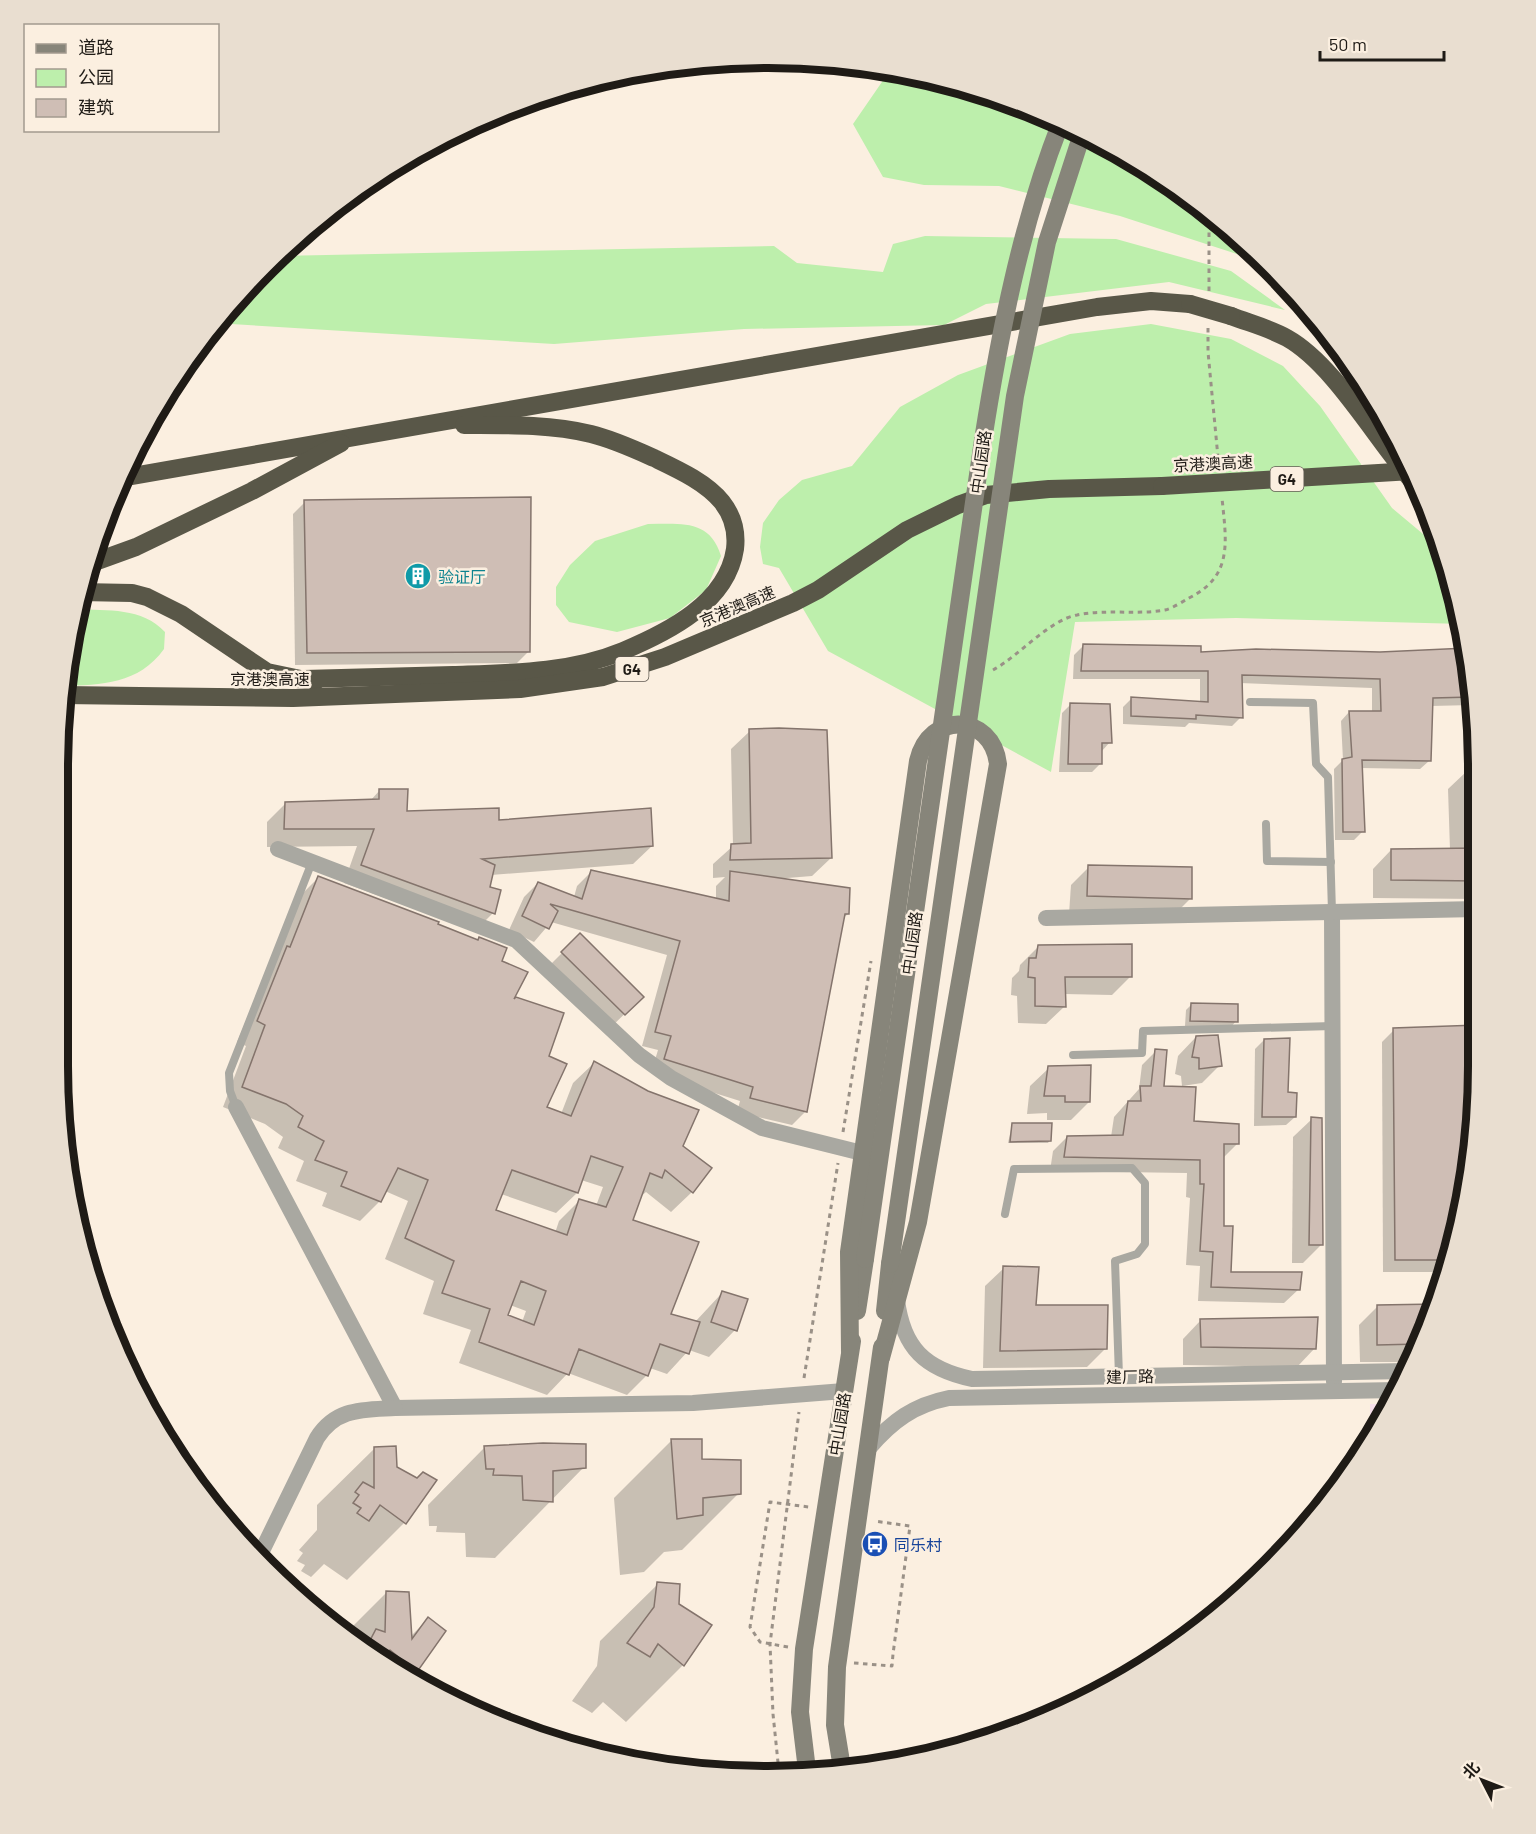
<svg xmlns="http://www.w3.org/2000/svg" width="1536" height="1834" font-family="Barlow,'Noto Sans SC',sans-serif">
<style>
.education{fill:#f8e0ea}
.green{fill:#bdefac}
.shadow{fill:#0003;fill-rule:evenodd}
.building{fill:#cfbeb5;stroke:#84746c;stroke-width:1.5;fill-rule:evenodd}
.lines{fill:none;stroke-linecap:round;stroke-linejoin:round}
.path{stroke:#9a9187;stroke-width:3;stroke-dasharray:4.5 4.5;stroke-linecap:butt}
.lane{stroke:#a9a8a1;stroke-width:8}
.street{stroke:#a9a8a1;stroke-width:16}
.secondary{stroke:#87857a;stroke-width:18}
.highway{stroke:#595748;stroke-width:18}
.secondary-bridge{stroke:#87857a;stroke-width:18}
.highway-bridge{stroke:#595748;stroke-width:18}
.labels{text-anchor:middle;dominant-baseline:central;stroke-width:5;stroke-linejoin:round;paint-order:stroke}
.shield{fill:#fbefe0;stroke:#615b53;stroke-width:1.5}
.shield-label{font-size:15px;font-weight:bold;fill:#1f1b16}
.street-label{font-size:16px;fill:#1f1b16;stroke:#fbefe0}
.culture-label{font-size:16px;fill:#0d838f;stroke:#fbefe0;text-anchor:start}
.transit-label{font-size:16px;fill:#164399;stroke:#fbefe0;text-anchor:start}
.rim{fill:none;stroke:#1f1b16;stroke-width:8}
</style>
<rect width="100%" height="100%" fill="#fbefe0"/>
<polygon class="education" points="1370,1404 1392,1404 1370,1440"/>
<g class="green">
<path d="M 884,79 C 932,80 980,89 1026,107 C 1051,117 1076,137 1100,151 C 1159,188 1237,224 1281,278 L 1243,256 L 1120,216 L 999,186 L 924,185 L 883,177 L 853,124 Z"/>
<polygon points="925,236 1116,239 1231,271 1285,310 1169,282 986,304 944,325 744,329 554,344 214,323 277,256 774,246 797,263 883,272 893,244"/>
<polygon points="1151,324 1231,339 1283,366 1320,406 1392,508 1441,549 1464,624 1236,618 1075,622 1051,772 828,651 779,568 763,564 760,547 763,523 779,500 802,480 852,466 900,407 958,375 1070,334"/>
<path d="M 648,524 C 681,524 710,519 721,556 L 706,590 L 670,618 L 617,632 L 569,622 L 556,605 L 556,587 L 570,565 L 595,541 Z"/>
<path d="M 76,609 C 108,611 142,607 165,632 L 164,649 C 139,684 101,685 63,686 Z"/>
</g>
<g class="shadow">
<polygon points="305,502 529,651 517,663 295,665 293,514"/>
<polygon points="1083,646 1200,654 1380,653 1467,649 1473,705 1431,706 1429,761 1420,769 1361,768 1363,831 1354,840 1335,840 1334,769 1343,760 1341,721 1349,712 1372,712 1372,688 1240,683 1241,717 1232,726 1189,723 1185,727 1123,724 1123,707 1132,698 1200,703 1200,679 1073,679 1074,655"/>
<polygon points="1071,704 1110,742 1101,752 1101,763 1092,772 1059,772 1062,713"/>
<polygon points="750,731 831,858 812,876 775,879 848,914 842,919 806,1111 792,1125 737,1112 740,1101 651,1073 658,1050 642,1046 667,955 551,922 534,942 509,930 524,897 538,883 574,897 577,886 591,872 716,899 716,886 725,877 713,878 713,864 733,846 731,749"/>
<polygon points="1479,770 1478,899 1373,898 1373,869 1391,850 1450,850 1448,789 1467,771"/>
<polygon points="380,790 406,813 652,846 633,864 491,875 488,888 493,913 475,931 344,883 357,846 267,847 267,822 285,804 370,801"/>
<polygon points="1089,867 1190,899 1172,917 1069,914 1071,885"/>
<path d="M 319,877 L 436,925 L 500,962 L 509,1005 L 548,1057 L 545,1107 L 561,1114 L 573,1083 L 594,1063 L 681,1146 L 692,1192 L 671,1212 L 646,1192 L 640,1197 L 631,1221 L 669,1315 L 695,1322 L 722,1293 L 735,1330 L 709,1357 L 689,1350 L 667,1374 L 650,1368 L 647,1375 L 627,1395 L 568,1373 L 547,1395 L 459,1363 L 471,1330 L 423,1314 L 434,1281 L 385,1259 L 408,1201 L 385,1191 L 380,1201 L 360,1221 L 322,1206 L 327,1193 L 296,1181 L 304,1161 L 278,1148 L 283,1137 L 265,1124 L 223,1107 L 246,1046 L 237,1042 L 298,898 ZM 581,1180 L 603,1187 L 596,1206 L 579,1201 L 559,1221 L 555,1233 L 494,1211 L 501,1194 L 556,1213 L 577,1193 ZM 510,1305 L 526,1311 L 522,1322 L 506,1316 Z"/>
<polygon points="580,935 642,997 606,1032 544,971"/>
<polygon points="1038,947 1131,976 1112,995 1064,994 1065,1006 1046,1024 1018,1023 1017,996 1011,995 1012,978 1019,971 1020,965"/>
<polygon points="1192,1004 1236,1021 1231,1027 1185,1026 1186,1010"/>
<polygon points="1394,1030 1478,1088 1477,1113 1446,1272 1383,1272 1382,1042"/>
<polygon points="1196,1037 1220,1065 1202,1083 1182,1086 1181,1076 1175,1074 1178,1056"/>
<polygon points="1264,1040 1295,1117 1286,1125 1254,1126 1255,1049"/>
<polygon points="1156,1051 1162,1087 1193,1123 1237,1144 1222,1159 1222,1227 1230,1274 1299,1289 1284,1303 1198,1301 1200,1266 1186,1265 1190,1198 1186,1197 1187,1173 1050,1171 1053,1151 1067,1137 1111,1137 1114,1117 1139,1089 1142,1065"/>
<polygon points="1049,1068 1089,1102 1071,1120 1047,1120 1047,1113 1027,1114 1030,1086"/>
<polygon points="1312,1119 1321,1245 1303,1263 1292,1263 1293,1137"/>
<polygon points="1012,1125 1050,1140 1048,1143 1008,1143"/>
<polygon points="1004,1268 1034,1306 1106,1348 1087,1367 983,1368 985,1286"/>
<polygon points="1378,1306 1436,1306 1411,1362 1360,1362 1359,1325"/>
<polygon points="1201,1320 1315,1348 1297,1367 1183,1365 1183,1339"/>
<polygon points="671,1441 701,1460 739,1493 682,1550 664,1552 644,1572 620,1575 614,1498"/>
<polygon points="485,1447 584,1467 495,1558 466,1557 465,1533 436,1532 437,1526 429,1526 428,1505"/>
<polygon points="375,1448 395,1468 417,1480 434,1480 404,1523 347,1580 324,1564 311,1577 301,1571 305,1565 297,1561 303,1553 299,1550 317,1530 317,1505"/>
<polygon points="658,1584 677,1605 710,1625 683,1665 626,1722 603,1702 592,1713 572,1701 597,1666 600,1641"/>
<polygon points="387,1592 411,1636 428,1619 444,1631 411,1676 373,1657 345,1634"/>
</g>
<g class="building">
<polygon points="531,497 530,652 307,653 304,500"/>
<polygon points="1083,644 1201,646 1201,652 1256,649 1380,652 1467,648 1472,697 1433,698 1431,761 1362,760 1365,832 1343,832 1342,759 1352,757 1349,711 1381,711 1380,679 1242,675 1243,718 1196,715 1196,719 1131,716 1131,697 1208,702 1208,671 1081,671"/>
<polygon points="1070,703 1110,704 1112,743 1102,743 1102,764 1068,764"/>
<polygon points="779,728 827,730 832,858 730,860 731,844 751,843 749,729"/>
<polygon points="1479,768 1479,822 1467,822 1466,769"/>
<polygon points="379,789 408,789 407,811 499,808 499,820 651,808 653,846 482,859 495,865 490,887 501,890 495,914 361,865 374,829 284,829 285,802 379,799"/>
<polygon points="1479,848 1478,881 1391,880 1391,849"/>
<polygon points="1088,865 1192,867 1192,899 1087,896"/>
<polygon points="591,870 729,901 730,871 850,888 849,914 845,914 807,1112 750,1098 753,1087 664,1059 671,1036 655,1032 680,941 550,904 558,911 549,929 522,916 538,882 582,899"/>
<path d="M 318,876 L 439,922 L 438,924 L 478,940 L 479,937 L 507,948 L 502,961 L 528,972 L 514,999 L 516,997 L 564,1013 L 549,1056 L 567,1064 L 547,1107 L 571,1116 L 594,1061 L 648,1091 L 699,1110 L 683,1146 L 712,1168 L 693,1193 L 665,1170 L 662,1178 L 650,1173 L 633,1220 L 699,1242 L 671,1314 L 700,1322 L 689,1354 L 660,1344 L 648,1376 L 579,1349 L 569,1375 L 479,1342 L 490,1309 L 442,1293 L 454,1261 L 405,1238 L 428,1180 L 398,1168 L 381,1202 L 341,1186 L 347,1172 L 315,1160 L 324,1141 L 298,1127 L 303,1116 L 286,1104 L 242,1087 L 265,1025 L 257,1021 L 287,946 L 290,947 ZM 591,1156 L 623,1167 L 606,1207 L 579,1199 L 567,1235 L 496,1210 L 512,1170 L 578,1193 ZM 521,1281 L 546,1291 L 534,1325 L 508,1315 Z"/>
<polygon points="580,933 644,997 625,1015 561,952"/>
<polygon points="1132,944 1132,977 1065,977 1066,1007 1035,1006 1035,978 1028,977 1029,958 1036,958 1038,945"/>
<polygon points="1191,1003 1238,1004 1238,1022 1190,1021"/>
<polygon points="1478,1025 1477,1113 1448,1260 1395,1260 1393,1028"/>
<polygon points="1218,1035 1222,1066 1199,1069 1199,1058 1192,1057 1196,1036"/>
<polygon points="1290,1038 1288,1092 1297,1093 1296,1117 1262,1117 1264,1039"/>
<polygon points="1155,1049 1167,1050 1164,1086 1196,1087 1194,1121 1239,1124 1239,1144 1224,1144 1224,1226 1233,1226 1231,1272 1302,1272 1300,1290 1211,1287 1213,1252 1200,1251 1204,1184 1200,1184 1200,1160 1064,1157 1067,1136 1123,1135 1128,1101 1141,1101 1140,1086 1151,1086"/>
<polygon points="1091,1065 1090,1102 1065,1102 1065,1096 1044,1096 1048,1066"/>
<polygon points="1311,1117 1322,1118 1323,1245 1309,1245"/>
<polygon points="1012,1123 1052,1123 1051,1141 1010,1142"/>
<polygon points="1003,1266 1039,1267 1036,1305 1108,1305 1107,1349 1000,1351"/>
<polygon points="722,1291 748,1299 737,1331 711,1322"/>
<polygon points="1437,1304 1419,1344 1377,1345 1377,1305"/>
<polygon points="1318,1317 1316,1349 1201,1347 1200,1319"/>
<polygon points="671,1439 702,1439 702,1459 741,1460 741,1494 703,1498 703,1515 677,1519"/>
<polygon points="543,1443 586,1444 586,1468 553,1471 553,1502 523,1500 522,1476 493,1475 494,1469 486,1469 484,1446"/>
<polygon points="396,1446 397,1467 417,1478 423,1472 437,1480 406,1524 380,1505 369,1521 357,1513 361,1508 353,1503 359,1495 355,1492 363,1482 374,1488 374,1447"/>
<polygon points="657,1582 680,1584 679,1604 712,1625 684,1666 658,1644 650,1657 627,1643 654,1607"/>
<polygon points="386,1591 409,1592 412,1639 428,1617 446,1631 417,1672 390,1650 382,1662 365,1650 376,1629 385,1632"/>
</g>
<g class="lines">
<g class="path">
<polyline points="1209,291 1209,215"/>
<polyline points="1208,328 1208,352 1219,468"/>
<path d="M 993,670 C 1019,656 1049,620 1077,615 C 1105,609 1136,615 1165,610 C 1173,608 1182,602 1189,598 C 1234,576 1226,540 1222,498"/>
<polyline points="843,1132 871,961"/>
<polyline points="804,1378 838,1163"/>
<polyline points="788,1647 760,1642 750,1627 770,1502 809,1507"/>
<polyline points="854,1663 892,1666 893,1654 910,1526 874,1521"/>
<polyline points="779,1772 773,1714 770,1644 799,1412"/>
</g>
<g class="lane">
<polyline points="1250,702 1313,703 1316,764 1328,777 1332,912"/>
<polyline points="1266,824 1267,861 1331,862"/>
<polyline points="1073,1055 1142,1053 1143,1031 1333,1026"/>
<polyline points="236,1107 230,1091 229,1073 312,862"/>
<polyline points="1005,1214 1014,1169 1132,1168 1145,1183 1145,1244 1137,1254 1115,1261 1119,1376"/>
</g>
<g class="street">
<polyline points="278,849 516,940 639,1055 671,1078 762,1128 862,1153"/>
<polyline points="1332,912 1334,1382"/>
<polyline points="1046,918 1478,909"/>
<polyline points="236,1107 395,1408 693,1403 844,1391"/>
<path d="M 897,1300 C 903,1348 925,1369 972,1379 L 1407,1371"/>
<path d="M 869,1448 C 892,1421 914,1405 949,1398 L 1398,1390"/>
<path d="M 258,1559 L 317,1438 C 336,1408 362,1410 395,1408"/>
</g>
<g class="secondary">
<polyline points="857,1311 865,1259"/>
<polyline points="885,1311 890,1264"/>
<path d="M 850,1351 L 849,1252 L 918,761 C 929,711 992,713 998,764 L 918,1222 L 881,1358"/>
<polyline points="842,1768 835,1725 837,1667 882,1347"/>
<polyline points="807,1770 800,1712 804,1649 852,1341"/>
</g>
<g class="highway">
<polyline points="625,72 776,58"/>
<path d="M 1231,316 C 1249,323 1269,328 1287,338 C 1337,366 1381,449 1423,493"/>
<polyline points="121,478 1097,307 1151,301 1190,304"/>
<polyline points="89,564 136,547 252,491 341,443"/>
<polyline points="80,592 132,593 147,597 181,614 267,672 315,682"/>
<path d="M 304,679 C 354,678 403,676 453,675 C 510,673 570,673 623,651 C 668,632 727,603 735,549 C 737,532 733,516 722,502 C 706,482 677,469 654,458 C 634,449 612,439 591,434 C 550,424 506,425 464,425"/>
<polyline points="63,695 293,698 520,689 603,677 665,657 793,603 818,590 907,530 958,505 986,495 1049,489 1162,486"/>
</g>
<g class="secondary-bridge">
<path d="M 865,1259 L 983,440 C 1000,332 1021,224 1061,122"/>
<polyline points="890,1264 1015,396 1047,242 1082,134"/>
</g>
<g class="highway-bridge">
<polyline points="1190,304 1231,316"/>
<polyline points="1162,486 1412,471"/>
</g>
</g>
<defs>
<symbol id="building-disc" viewBox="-11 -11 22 22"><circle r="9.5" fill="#0f9aa8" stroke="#fbefe0"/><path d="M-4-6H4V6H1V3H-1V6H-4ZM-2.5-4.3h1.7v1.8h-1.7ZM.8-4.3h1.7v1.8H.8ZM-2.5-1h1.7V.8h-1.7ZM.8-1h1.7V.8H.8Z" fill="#fff"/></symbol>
<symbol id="bus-disc" viewBox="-11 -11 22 22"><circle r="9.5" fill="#1a4fb4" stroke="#fbefe0"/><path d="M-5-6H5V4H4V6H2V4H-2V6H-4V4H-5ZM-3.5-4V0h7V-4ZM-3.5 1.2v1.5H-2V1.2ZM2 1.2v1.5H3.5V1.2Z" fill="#fff"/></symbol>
</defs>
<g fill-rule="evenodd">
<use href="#building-disc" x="403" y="561" width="30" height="30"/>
<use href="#bus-disc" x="860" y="1529" width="30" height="30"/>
</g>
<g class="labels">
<g class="shield">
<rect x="1270.5" y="467" width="33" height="24" rx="4.5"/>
<rect x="615.5" y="657" width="33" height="24" rx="4.5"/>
</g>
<g class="shield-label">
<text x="1287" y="479">G4</text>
<text x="632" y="669">G4</text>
</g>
<g class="street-label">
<text transform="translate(980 462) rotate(-82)">中山园路</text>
<text transform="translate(1213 463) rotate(-3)">京港澳高速</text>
<text transform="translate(737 606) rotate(-23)">京港澳高速</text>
<text x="270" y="678">京港澳高速</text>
<text transform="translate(911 943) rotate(-82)">中山园路</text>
<text transform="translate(1130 1376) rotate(-1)">建厂路</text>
<text transform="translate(839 1424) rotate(-81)">中山园路</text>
</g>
<g class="culture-label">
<text x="438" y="576">验证厅</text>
</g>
<g class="transit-label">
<text x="894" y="1544">同乐村</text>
</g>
</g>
<path d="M0 0H1536V1834H0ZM768 68H768A700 700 0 0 1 1468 768V1066A700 700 0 0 1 768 1766H768A700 700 0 0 1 68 1066V768A700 700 0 0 1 768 68Z" fill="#e9ded0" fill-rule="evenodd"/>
<path class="rim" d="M768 68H768A700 700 0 0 1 1468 768V1066A700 700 0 0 1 768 1766H768A700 700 0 0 1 68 1066V768A700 700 0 0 1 768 68Z"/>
<rect x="24" y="24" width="195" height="108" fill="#fbefe0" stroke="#a39a8f" stroke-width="1.5"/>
<rect x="36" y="44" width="30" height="9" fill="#87857a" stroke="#a39a8f" stroke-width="1.5"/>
<text x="78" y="54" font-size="18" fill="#1f1b16">道路</text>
<rect x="36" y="69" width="30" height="18" fill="#bdefac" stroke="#a39a8f" stroke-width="1.5"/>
<text x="78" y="84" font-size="18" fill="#1f1b16">公园</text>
<rect x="36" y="99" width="30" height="18" fill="#cfbeb5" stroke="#a39a8f" stroke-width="1.5"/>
<text x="78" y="114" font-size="18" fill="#1f1b16">建筑</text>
<g transform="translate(1482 1780) rotate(312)" stroke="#fbefe0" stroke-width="4.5" paint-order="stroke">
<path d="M0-4.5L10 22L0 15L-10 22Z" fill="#1f1b16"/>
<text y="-9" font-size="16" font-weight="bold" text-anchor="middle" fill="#1f1b16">北</text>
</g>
<path d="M1320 51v9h124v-9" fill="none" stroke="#1f1b16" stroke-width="3"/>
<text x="1329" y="51" font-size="18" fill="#1f1b16" stroke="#fbefe0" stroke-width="4.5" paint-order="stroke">50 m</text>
</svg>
